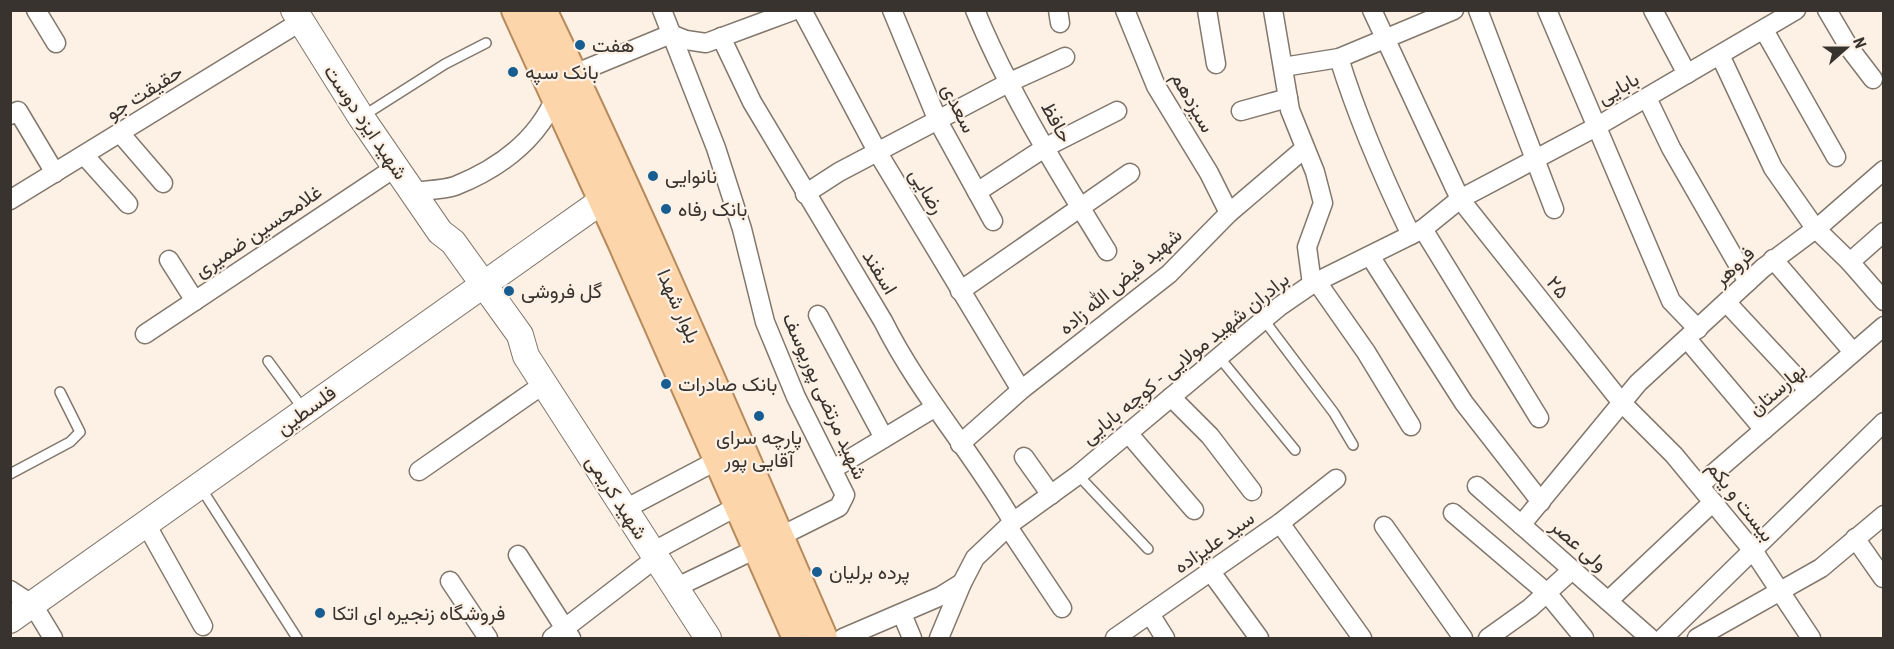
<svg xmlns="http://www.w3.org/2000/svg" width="1894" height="649" font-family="'Roboto Condensed',Vazirmatn,sans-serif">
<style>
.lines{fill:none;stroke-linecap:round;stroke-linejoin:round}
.lane-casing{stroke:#82776c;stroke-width:12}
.street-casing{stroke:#82776c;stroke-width:21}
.secondary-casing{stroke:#82776c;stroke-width:28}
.primary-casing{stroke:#b78a5b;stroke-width:32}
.lane{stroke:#fff;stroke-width:9}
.street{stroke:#fff;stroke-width:18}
.secondary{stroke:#fff;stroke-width:26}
.primary{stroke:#fdd5ab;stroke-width:28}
.poi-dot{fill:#175d92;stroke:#fdf1e5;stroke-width:2}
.labels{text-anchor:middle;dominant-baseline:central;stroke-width:4.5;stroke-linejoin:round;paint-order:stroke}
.poi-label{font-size:20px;fill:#38332f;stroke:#fdf1e5;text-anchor:start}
.street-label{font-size:20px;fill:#38332f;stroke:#fdf1e5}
</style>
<rect width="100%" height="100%" fill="#fdf1e5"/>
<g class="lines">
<defs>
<g id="lane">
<polyline points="363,116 445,64 486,43"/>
<polyline points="1264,320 1334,413 1353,445"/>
<polyline points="1219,357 1295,450"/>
<polyline points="268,361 304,410"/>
<polyline points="10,474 70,442 80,432 60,392"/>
<polyline points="1078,475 1148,549"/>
<polyline points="201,488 297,638"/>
</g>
<g id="street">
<polyline points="36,10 56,43"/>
<polyline points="662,10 716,148 742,229 765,322 796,397 845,495 839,507 779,537"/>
<polyline points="802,10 878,153 1021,390"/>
<polyline points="892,10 938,121 993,221"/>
<path d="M 975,10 C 1010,95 1060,174 1107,251"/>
<polyline points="1058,10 1060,23"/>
<polyline points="1125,10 1156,86 1209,173 1229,213"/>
<polyline points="1207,10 1216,64"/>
<polyline points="1273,10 1290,110 1315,172 1323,203 1307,247 1312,284"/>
<polyline points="1372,10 1460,199 1622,403 1674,455 1754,552 1811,638"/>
<polyline points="1478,10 1554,209"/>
<polyline points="1547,10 1671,301 1698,329"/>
<polyline points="1653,10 1687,74"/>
<polyline points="1827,10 1850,49 1873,79"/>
<polyline points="1764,30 1836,157"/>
<path d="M 721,37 L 752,102 L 883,321 C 919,393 973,453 1013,522"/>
<polyline points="1720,55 1773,168 1815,228 1850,262"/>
<path d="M 1339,58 C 1358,120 1383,177 1411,235"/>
<polyline points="1283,67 1339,58 1454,10"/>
<polyline points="574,74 671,34 686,40 706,43 795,10"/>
<polyline points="1647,98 1671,148 1748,282"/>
<polyline points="1241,111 1288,98"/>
<polyline points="10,115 18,111 55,173"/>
<polyline points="120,133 163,183"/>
<polyline points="84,155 128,204"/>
<path d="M 413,192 C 426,190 442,190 455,186 C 500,168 537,141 556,96"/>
<polyline points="977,192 1046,147 1117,111"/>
<polyline points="805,194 839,172 1010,82 1065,57"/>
<polyline points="10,200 300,22"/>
<polyline points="1423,229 1539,418"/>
<polyline points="1884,232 1850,262 1884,301"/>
<polyline points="1370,256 1464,403 1541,502"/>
<polyline points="1773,259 1853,352"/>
<polyline points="169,260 195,301"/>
<polyline points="1317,282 1366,352 1411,426"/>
<polyline points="960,291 1130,173"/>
<polyline points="1727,303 1809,391"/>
<polyline points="818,315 884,438"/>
<polyline points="145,334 396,167"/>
<polyline points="1687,339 1764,430"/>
<polyline points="1171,397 1210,436 1252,491"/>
<polyline points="1128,433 1194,510"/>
<polyline points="960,444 1021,390 1169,274 1229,213 1304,149"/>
<polyline points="1024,457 1051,495"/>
<polyline points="833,469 934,408"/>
<polyline points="419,471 544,384"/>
<polyline points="1700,485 1884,326"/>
<polyline points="1477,486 1650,638"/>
<polyline points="625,509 718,460"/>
<polyline points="1453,513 1547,593 1584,638"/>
<polyline points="1280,523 1362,638"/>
<polyline points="146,524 203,626"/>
<polyline points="1521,525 1638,383 1763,268 1822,224 1884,170"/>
<polyline points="1384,526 1463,638"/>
<polyline points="1008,527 1062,608"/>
<polyline points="1855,538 1883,578"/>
<polyline points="652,552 738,506"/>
<polyline points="518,555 571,638"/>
<polyline points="1211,572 1259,638"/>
<polyline points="450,581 488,638"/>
<polyline points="675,588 756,549"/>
<polyline points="10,590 33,605 53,638"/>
<polyline points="1608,601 1713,502"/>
<polyline points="902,614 912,638"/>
<polyline points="1150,614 1165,638"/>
<polyline points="552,638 656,558"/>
<polyline points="843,638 941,596 962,583"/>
<polyline points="939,638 962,583 975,558 1013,522 1078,475 1280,306 1312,284 1423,229 1460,199 1596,127 1796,10"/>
<polyline points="1115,638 1280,523 1336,479"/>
<polyline points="1488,638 1530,608 1572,570"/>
<polyline points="1663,638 1884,422"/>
<polyline points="1697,638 1821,568 1884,515"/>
</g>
<g id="secondary">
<polyline points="294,10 361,117 440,232 453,242 520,335 526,356 708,638"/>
<polyline points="10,620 603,200"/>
</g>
<g id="primary">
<polyline points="516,10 622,242 797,638"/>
<path d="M 542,10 C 642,217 732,428 823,638"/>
</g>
</defs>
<use href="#lane" class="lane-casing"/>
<use href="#street" class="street-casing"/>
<use href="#secondary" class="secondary-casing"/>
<use href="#primary" class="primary-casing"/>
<use href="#lane" class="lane"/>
<use href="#street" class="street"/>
<use href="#secondary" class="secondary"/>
<use href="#primary" class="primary"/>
</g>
<g class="poi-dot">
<circle cx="580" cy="45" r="6"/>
<circle cx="513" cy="72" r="6"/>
<circle cx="653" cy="176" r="6"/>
<circle cx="666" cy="209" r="6"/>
<circle cx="509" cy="291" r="6"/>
<circle cx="666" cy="384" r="6"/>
<circle cx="759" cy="416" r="6"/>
<circle cx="817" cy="572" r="6"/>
<circle cx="320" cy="613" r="6"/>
</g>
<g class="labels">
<g class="poi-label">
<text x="592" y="45">هفت</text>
<text x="525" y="72">بانک سپه</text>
<text x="665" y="176">نانوایی</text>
<text x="678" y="209">بانک رفاه</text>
<text x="521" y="291">گل فروشی</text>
<text x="678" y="384">بانک صادرات</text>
<text x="759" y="437" text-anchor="middle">پارچه سرای<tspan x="759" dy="23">آقایی پور</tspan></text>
<text x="829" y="572">پرده برلیان</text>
<text x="332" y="613">فروشگاه زنجیره ای اتکا</text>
</g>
<g class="street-label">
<text transform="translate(1618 88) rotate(-30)">بابایی</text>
<text transform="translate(144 92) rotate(-32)">حقیقت جو</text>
<text transform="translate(1193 102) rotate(60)">سیزدهم</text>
<text transform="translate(959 108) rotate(64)">سعدی</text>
<text transform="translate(366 122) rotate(56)">شهید ایزد دوست</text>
<text transform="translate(1057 122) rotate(61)">حافظ</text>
<text transform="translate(927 191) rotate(59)">رضایی</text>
<text transform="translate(258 231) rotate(-34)">غلامحسین ضمیری</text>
<text transform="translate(1734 266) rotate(-43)">فروهر</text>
<text transform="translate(880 272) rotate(59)">اسفند</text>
<text transform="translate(1120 281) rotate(-40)">شهید فیض الله زاده</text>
<text transform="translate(1558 287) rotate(51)">۲۵</text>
<text transform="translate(679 306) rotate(66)">بلوار شهدا</text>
<text transform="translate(1185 358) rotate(-39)">برادران شهید مولایی - کوچه بابایی</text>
<text transform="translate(1777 389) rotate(-41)">بهارستان</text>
<text transform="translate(825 396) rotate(66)">شهید مرتضی پوریوسف</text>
<text transform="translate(306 410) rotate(-36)">فلسطین</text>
<text transform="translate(617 497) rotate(57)">شهید کریمی</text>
<text transform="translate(1741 501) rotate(52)">بیست و یکم</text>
<text transform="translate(1214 542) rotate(-35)">سید علیزاده</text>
<text transform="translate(1579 545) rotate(41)">ولی عصر</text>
</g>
</g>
<rect width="1894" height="649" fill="none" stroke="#38332f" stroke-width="24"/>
<g transform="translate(1846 48) rotate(69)" stroke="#fdf1e5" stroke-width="4.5" paint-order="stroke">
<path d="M0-4.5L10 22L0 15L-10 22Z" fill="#38332f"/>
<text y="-9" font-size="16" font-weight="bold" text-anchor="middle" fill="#38332f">N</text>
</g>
</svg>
